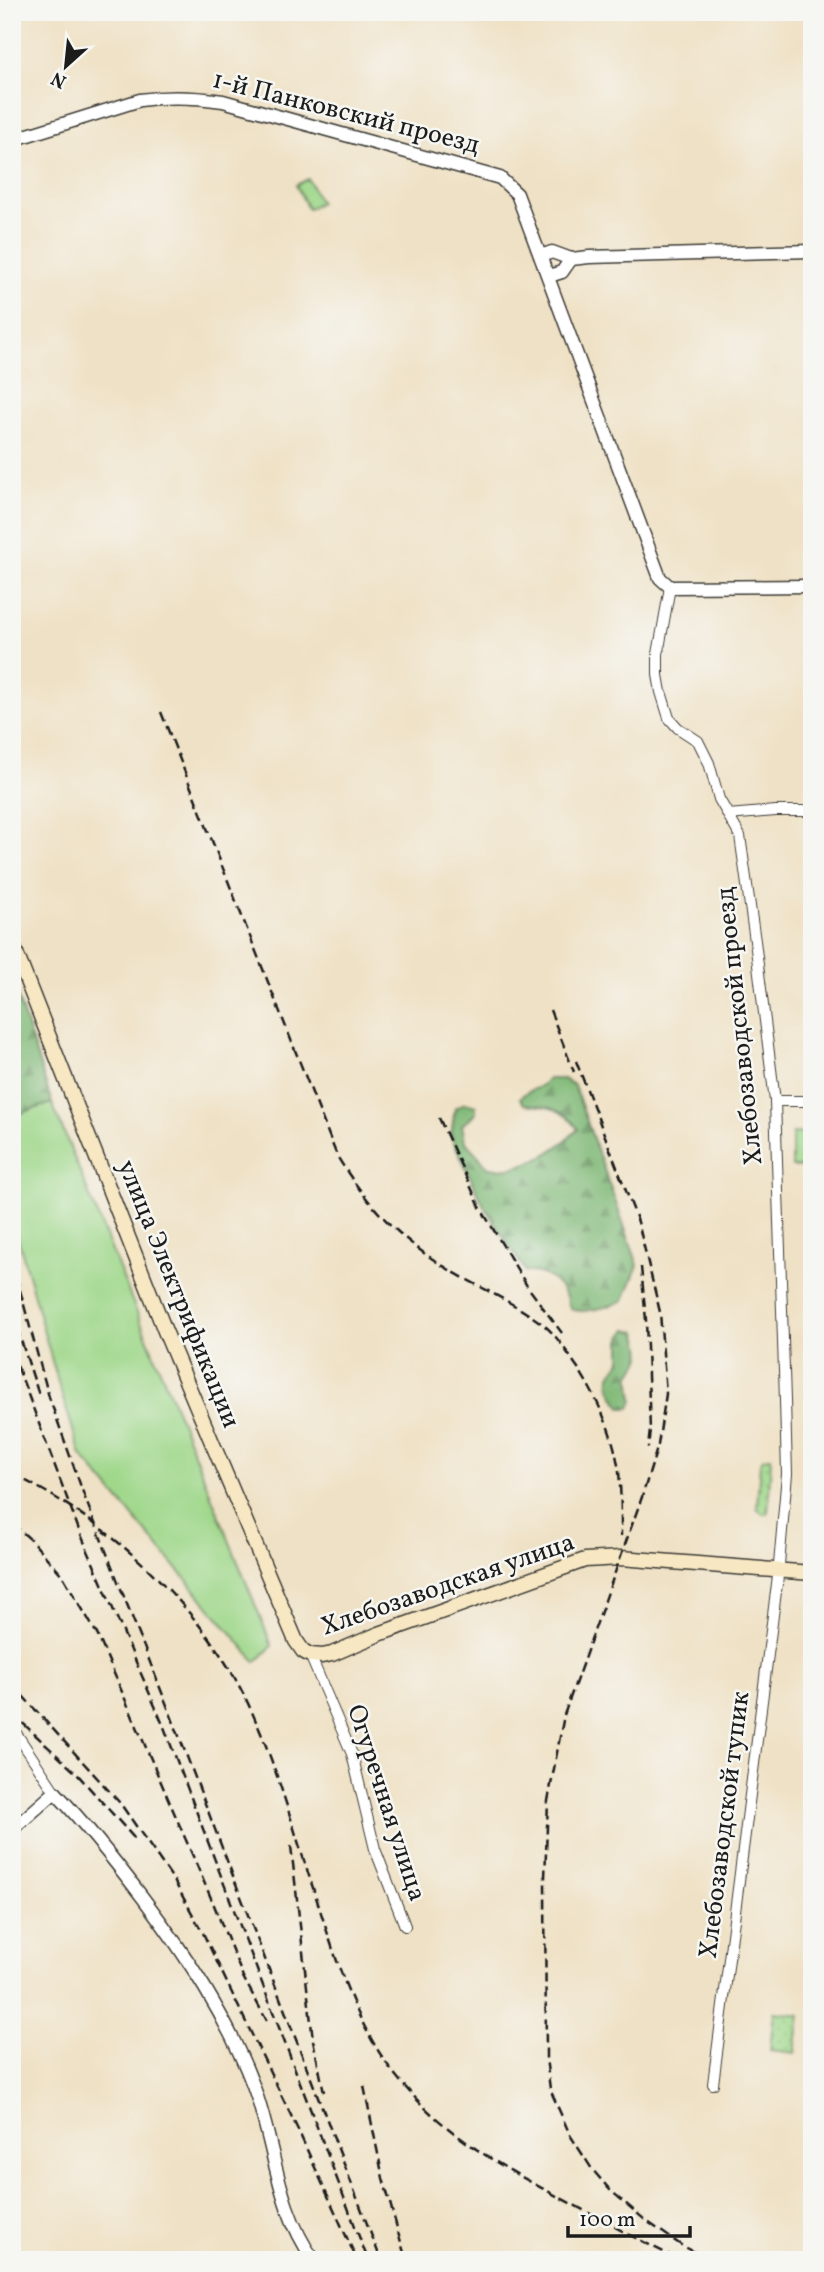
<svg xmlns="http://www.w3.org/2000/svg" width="824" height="2272" font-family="Vollkorn,serif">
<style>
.grass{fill:#9ed789;stroke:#5d7a52;stroke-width:2}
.forest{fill:url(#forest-firs);stroke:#4d6a48;stroke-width:2}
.park{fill:url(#park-dots);stroke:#5d7a52;stroke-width:2}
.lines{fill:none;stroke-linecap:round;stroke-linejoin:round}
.minor-casing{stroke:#3c3a35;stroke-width:12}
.tertiary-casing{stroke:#3c3a35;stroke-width:15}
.secondary-casing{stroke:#3c3a35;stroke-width:17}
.minor{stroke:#fff;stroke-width:10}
.tertiary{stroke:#fff;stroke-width:12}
.secondary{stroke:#f7e8c3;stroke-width:14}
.rail{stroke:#1c1c1c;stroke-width:2.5;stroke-dasharray:10 5;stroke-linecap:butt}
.labels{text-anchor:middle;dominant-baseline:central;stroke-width:5;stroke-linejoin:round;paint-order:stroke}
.street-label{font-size:26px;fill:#1c1c1c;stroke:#f6f6f2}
</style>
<defs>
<pattern id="forest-firs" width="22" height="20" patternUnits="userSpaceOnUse" patternTransform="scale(1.75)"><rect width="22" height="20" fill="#7eb875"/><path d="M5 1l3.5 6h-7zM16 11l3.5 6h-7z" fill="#66955f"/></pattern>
<pattern id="park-dots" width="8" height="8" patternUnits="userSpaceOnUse" patternTransform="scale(1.75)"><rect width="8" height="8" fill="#9ed789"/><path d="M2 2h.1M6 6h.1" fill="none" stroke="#88b876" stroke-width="1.8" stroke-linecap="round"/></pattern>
</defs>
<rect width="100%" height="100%" fill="#f6f6f2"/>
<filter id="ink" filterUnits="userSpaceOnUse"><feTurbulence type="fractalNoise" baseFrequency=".0143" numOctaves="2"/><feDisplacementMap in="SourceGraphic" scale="14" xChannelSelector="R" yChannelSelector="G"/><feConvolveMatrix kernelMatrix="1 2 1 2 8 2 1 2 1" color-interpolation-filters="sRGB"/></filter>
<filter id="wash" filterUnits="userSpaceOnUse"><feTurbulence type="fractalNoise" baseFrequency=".00686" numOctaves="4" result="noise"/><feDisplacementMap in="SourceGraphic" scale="28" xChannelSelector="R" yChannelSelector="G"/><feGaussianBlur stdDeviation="1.57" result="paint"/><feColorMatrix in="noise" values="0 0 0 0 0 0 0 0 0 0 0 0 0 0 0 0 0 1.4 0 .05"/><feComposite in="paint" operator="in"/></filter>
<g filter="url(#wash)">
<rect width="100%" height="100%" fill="#efe1c5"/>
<g class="grass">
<polygon points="308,179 320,203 308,209 296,185"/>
<polygon points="52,1103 272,1646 256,1662 81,1455 59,1386 12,1217 12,1116"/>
<polygon points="792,1133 812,1134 812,1167 792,1167"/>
</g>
<g class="forest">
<polygon points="12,980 52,1103 12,1116"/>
<path d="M 548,1079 L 563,1079 L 574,1085 L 638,1265 L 624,1300 C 615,1305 579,1317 570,1307 C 569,1306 567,1298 566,1297 C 557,1280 545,1271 526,1272 L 484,1206 L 451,1136 L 455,1108 L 465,1103 L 476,1106 L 476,1113 L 462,1125 L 465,1141 L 489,1168 C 521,1173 556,1152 578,1129 C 563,1108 549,1106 524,1104 L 520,1098 C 529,1087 538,1092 548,1079 Z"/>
<path d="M 627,1329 L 637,1332 C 645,1354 643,1358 630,1376 L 633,1400 L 630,1408 L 622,1408 C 608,1390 603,1380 621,1361 L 621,1337 Z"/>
</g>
<g class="park">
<polygon points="771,1457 768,1514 763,1514 757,1508 760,1462 764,1458"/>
<polygon points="807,1686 812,1687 812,1744 801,1742"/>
<polygon points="774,2012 800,2015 795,2053 770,2050"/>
</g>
</g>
<g filter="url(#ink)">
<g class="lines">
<defs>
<g id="minor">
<polyline points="670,587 658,654 658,675 661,692 669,718 678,728 698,741 709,763 719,799 740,836 755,941 775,1101 785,1400 787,1474 778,1576 713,2084"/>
<polyline points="728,815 776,811 812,811"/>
<polyline points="775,1101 812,1101"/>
<polyline points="310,1655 352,1754 375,1849 405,1926"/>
<polyline points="12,1727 55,1792"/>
</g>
<g id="tertiary">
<path d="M 12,140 L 140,100 C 168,96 194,97 223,101 L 500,178 L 517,194 L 660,578 L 670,587 L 812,586"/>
<polyline points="541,256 552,252 571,259"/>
<polyline points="571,259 589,257 812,251"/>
<polyline points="549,276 562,272 571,259"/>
<path d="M 12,1830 L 55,1792 C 87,1826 115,1861 143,1898 C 187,1956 227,2017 253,2085 C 275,2143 276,2208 314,2260"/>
</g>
<polyline id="secondary" points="12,943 165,1331 296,1641 303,1651 310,1655 322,1656 332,1654 379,1634 585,1560 621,1558 812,1573"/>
</defs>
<use href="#minor" class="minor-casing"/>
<use href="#tertiary" class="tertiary-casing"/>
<use href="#secondary" class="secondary-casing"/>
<use href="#minor" class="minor"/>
<use href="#tertiary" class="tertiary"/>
<use href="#secondary" class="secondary"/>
<g class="rail">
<path d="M 161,712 L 337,1156 C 367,1205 399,1239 448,1269 C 480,1288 516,1303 545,1326 C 558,1337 568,1354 578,1368 C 598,1400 614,1434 619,1472 C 621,1493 621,1515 621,1536"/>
<polyline points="550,1010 574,1072"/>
<polyline points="576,1061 638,1222 660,1312 666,1394 658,1445 642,1497 564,1715 548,1801 545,1878 546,2058 550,2089 570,2135 592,2169 610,2190 645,2220 681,2245 710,2260"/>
<polyline points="439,1118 480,1207 527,1286 562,1333"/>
<polyline points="12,1261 49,1397 85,1498 174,1723 381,2260"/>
<polyline points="641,1267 646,1320 650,1430 648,1448"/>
<polyline points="12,1313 39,1395"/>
<polyline points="12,1352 79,1530 164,1727 368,2260"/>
<path d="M 12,1474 C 109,1520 207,1611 251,1710 C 278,1769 294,1832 315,1894 C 335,1956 354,2023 396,2076 C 445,2137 505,2169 574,2205 C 609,2224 644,2243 680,2260"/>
<polyline points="12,1523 31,1540 63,1576 97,1634 214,1905 243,1977 267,2021"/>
<polyline points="12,1684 120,1803 173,1879 203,1933 298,2130 357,2260"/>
<polyline points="12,1713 77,1774 135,1839"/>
<polyline points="291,1846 313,2040 324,2092"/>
<polyline points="364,2086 383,2178 406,2260"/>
</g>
</g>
</g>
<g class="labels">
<g class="street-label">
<text transform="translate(346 113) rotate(14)">1-й Панковский проезд</text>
<text transform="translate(740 1026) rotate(-96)">Хлебозаводской проезд</text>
<text transform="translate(178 1294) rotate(68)">улица Электрификации</text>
<text transform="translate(448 1585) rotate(-19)">Хлебозаводская улица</text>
<text transform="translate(386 1803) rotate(72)">Огуречная улица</text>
<text transform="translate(725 1825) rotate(-83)">Хлебозаводской тупик</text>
</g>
</g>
<rect width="824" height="2272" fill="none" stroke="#f6f6f2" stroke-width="42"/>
<g transform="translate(66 66) rotate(207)" stroke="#f6f6f2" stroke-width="5" paint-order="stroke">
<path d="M0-5L12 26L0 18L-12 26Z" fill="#1c1c1c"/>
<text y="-10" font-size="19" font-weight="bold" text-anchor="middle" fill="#1c1c1c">N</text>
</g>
<path d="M568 2226v10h122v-10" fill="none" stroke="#1c1c1c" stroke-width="3.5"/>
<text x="579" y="2226" font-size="21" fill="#1c1c1c" stroke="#f6f6f2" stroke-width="5" paint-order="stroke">100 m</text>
</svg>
